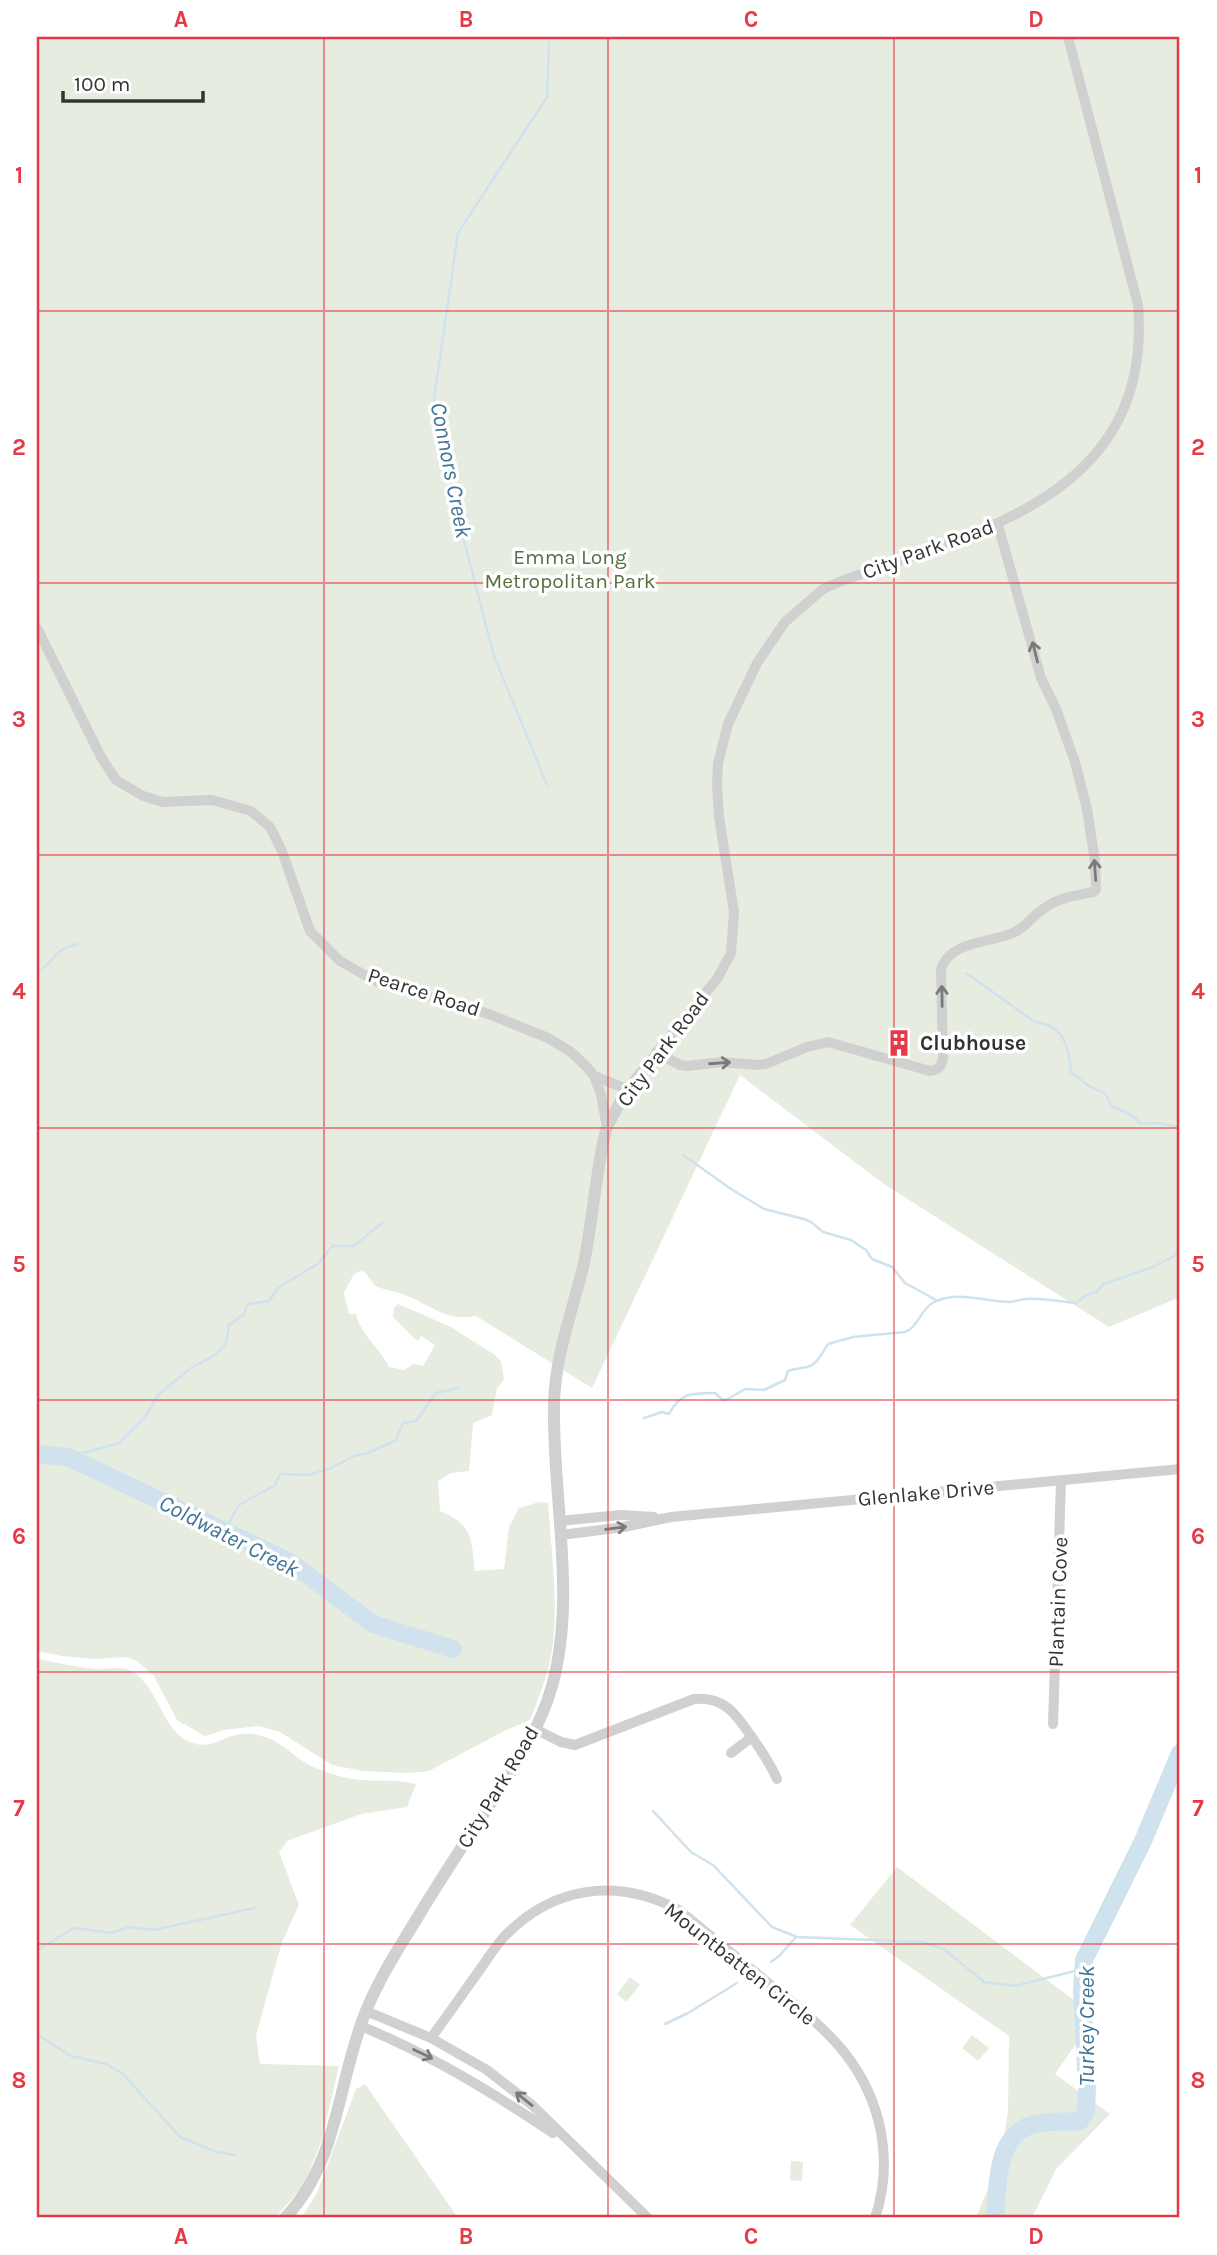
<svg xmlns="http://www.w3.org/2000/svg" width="1217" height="2255" font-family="Karla,sans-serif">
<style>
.green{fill:#e6ecdf}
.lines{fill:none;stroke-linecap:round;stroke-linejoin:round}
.stream{stroke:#cfe2ee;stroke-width:2.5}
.river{stroke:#cfe2ee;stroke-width:18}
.minor{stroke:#d0d0d0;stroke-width:10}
.tertiary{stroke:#d0d0d0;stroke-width:12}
.oneway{stroke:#7a7a7a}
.grid{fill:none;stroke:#e63946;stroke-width:2;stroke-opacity:0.55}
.labels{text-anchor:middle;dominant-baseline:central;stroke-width:7;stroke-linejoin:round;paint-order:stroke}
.street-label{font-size:21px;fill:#333;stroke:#fff}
.park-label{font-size:21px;fill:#56703f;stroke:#fff}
.poi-label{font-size:21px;font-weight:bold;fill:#333;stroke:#fff;text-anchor:start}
.water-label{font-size:23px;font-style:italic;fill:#3f7597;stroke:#fff}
.neatline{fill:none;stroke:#e63946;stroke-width:2.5}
.grid-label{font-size:23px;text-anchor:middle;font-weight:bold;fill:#e63946}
</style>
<rect width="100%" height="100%" fill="#fff"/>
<g class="green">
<path d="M 37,37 L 1180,37 L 1180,1297 L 1109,1327 L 884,1184 L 740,1075 L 592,1388 L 476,1316 C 444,1322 430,1304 403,1294 C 394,1291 383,1290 376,1286 C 372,1283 368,1276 365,1272 L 360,1271 L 354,1274 L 344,1293 L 349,1314 L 356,1314 C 361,1336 380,1347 389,1367 L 404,1370 L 414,1364 L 423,1366 L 435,1345 L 421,1336 L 418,1341 L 416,1340 L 393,1317 L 394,1308 L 398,1304 L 451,1327 L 495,1355 L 501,1361 L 504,1380 L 497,1388 L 492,1415 L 473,1423 L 469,1471 L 451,1473 L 438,1481 L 440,1511 C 474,1525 471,1539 475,1571 L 504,1569 L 509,1527 L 519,1508 L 539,1502 L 548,1503 C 551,1546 558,1600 553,1643 C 550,1670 540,1695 530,1720 L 506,1730 L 429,1771 L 409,1773 L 363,1771 L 332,1765 L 280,1732 L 259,1726 L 224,1730 L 205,1736 L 177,1720 L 154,1676 L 137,1661 L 126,1657 L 95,1659 L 62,1656 L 37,1651 Z"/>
<path d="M 37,1659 C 56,1662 75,1667 95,1669 C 106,1670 120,1665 131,1671 C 161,1687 161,1736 196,1744 C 215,1749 231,1730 252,1734 C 279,1738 286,1751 307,1764 C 318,1770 335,1775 347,1778 C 370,1783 393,1778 416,1784 L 407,1807 L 361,1814 L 287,1841 L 279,1852 L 299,1905 L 282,1942 L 256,2035 L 260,2064 L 339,2066 L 322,2139 L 304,2185 L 275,2218 L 37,2218 Z"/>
<polygon points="897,1867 1095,2016 1055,2074 1110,2114 1056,2169 1032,2218 976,2218 1001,2155 1008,2112 1009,2036 850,1925"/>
<polygon points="630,1977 640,1985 626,2002 617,1994"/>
<polygon points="972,2035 989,2048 978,2061 962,2048"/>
<polygon points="365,2084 458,2218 301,2218 317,2193 356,2089"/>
<polygon points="791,2161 803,2162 802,2181 790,2180"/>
</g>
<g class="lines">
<g class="stream">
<polyline points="1179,651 1180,652"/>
<polyline points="547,785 494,656 453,498 434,399 458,233 547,97 549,42"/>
<path d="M 37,973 C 56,961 53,949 78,944"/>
<path d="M 966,973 L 1035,1022 C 1064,1025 1069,1047 1071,1072 C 1077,1077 1084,1083 1091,1087 C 1105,1094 1105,1090 1111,1106 L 1132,1115 L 1141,1124 L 1157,1123 L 1180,1127"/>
<polyline points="683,1155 731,1189 764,1209 804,1219 811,1222 823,1232 851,1240 866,1250 872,1259 892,1267 905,1283 936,1300"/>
<path d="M 644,1418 L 662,1412 L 669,1414 C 680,1392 693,1393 715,1393 L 723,1400 L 728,1399 L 745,1389 L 764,1390 L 785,1380 L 788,1371 C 795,1368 800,1369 807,1367 C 817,1365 822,1353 828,1344 L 853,1337 L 905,1332 C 919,1327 920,1309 934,1302 C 959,1290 985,1302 1010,1302 C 1016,1302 1020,1299 1026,1299 C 1040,1297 1061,1302 1076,1303 L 1086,1295 L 1096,1292 L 1104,1284 L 1155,1266 L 1174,1256 L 1180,1249"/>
<polyline points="68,1457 119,1443 145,1417 158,1395 191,1368 215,1355 226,1344 229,1325 243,1315 248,1304 269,1301 278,1288 319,1263 332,1246 354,1246 383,1222"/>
<polyline points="224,1531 239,1505 275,1485 280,1474 308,1475 329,1469 354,1456 368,1453 396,1440 403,1423 416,1421 436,1393 459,1388"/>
<polyline points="653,1811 691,1852 713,1865 772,1927 797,1937 923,1942 944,1949 984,1982 1015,1986 1083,1969"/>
<polyline points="37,1950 74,1928 112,1933 127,1927 154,1930 254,1908"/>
<polyline points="771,1962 779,1956 796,1937"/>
<polyline points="665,2024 688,2013 737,1983"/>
<polyline points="37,2034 71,2056 106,2064 123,2074 180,2137 214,2151 235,2155"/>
</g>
<g class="river">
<polyline points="37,1454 68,1457 290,1562 373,1624 453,1649"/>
<path d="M 995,2218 C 998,2186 995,2133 1035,2124 C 1049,2121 1065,2122 1080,2121 L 1086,2112 L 1087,2086 L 1082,1990 L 1084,1960 L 1143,1841 L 1180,1753"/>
</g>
<g class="minor">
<polyline points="37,628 101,757 116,780 143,796 163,802 212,800 251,811 270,827 282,851 310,931 340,961 375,981 489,1014 548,1038 571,1052 585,1065 594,1076 601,1094 607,1127"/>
<path d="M 656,1052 L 680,1065 L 687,1066 L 722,1062 L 756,1065 L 766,1064 L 807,1047 L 828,1042 L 930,1071 C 938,1070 941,1067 943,1059 L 941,969 C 951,939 993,944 1017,931 C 1027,925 1033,916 1042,910 C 1058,897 1074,896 1093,892 L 1096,890 L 1095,862 L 1087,809 L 1075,762 L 1056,709 L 1041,678 L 998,525"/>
<path d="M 594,1076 L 627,1089 L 717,979 L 731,953 L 734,912 L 719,817 L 717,785 L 718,763 L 728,724 L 757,663 L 785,622 L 823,589 L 844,580 C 985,530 1153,493 1138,305 L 1068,37"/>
<polyline points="560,1521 620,1515 654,1517"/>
<polyline points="561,1535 624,1527 671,1517 1180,1469"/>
<polyline points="1053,1724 1061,1481"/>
<path d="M 535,1729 L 561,1742 L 575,1745 L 694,1699 C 724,1696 736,1714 751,1736 C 761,1750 770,1763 777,1779"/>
<polyline points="731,1753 752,1737"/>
<polyline points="366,2011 431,2038 487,2070 532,2105 648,2218"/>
<path d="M 361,2026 C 431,2055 490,2091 553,2133"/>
<path d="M 431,2038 C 448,2015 464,1992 481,1968 C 488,1958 495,1947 503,1938 C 552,1886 616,1877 679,1910 C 708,1934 737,1957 766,1981 C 793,2003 822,2025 844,2052 C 882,2100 894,2161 875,2218"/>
</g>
<path class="tertiary" d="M 285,2218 C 340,2160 337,2081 366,2011 C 379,1979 398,1949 416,1920 C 440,1880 465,1842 491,1803 C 515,1766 540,1729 552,1686 C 577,1597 552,1495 554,1404 C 555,1355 573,1310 584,1263 C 592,1223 595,1183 603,1143 L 607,1127 L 627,1089"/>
</g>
<defs><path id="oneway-shaft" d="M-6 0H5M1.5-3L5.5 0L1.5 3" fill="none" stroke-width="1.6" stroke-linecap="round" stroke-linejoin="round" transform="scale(1.75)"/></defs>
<g class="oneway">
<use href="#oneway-shaft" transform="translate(1035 652) rotate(-104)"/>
<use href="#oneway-shaft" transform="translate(1095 870) rotate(-94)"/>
<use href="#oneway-shaft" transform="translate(942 996) rotate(-91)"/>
<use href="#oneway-shaft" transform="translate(720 1063) rotate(-4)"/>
<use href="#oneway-shaft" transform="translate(616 1528) rotate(-8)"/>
<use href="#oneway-shaft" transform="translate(423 2054) rotate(26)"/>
<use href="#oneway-shaft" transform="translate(524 2099) rotate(-141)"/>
</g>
<path class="grid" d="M 324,37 L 324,2218M 608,37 L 608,2218M 894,37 L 894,2218M 37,311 L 1180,311M 37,583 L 1180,583M 37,855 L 1180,855M 37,1128 L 1180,1128M 37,1400 L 1180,1400M 37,1672 L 1180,1672M 37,1944 L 1180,1944"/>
<defs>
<symbol id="building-bare" viewBox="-9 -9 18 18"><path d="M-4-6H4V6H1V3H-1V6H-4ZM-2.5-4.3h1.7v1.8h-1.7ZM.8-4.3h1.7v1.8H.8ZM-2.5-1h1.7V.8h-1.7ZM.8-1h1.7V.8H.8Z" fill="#e63946" stroke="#fff" stroke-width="2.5" paint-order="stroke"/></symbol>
</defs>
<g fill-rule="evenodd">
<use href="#building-bare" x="880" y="1024" width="38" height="38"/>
</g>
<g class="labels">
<g class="street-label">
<text transform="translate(928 549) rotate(-20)">City Park Road</text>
<text transform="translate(424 992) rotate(18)">Pearce Road</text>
<text transform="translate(663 1049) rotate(-53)">City Park Road</text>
<text transform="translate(926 1493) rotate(-5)">Glenlake Drive</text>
<text transform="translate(1058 1602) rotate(-88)">Plantain Cove</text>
<text transform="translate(498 1787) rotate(-59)">City Park Road</text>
<text transform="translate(740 1964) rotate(38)">Mountbatten Circle</text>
</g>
<g class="park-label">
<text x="570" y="557">Emma Long<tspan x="570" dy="24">Metropolitan Park</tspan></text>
</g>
<g class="poi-label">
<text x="920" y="1043">Clubhouse</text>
</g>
<g class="water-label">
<text transform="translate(451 470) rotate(79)">Connors Creek</text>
<text transform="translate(229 1536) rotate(27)">Coldwater Creek</text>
<text transform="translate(1086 2026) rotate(-90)">Turkey Creek</text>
</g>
</g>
<rect width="1217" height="2255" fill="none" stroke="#ffffff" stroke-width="77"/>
<path d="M63 91v10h140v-10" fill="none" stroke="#333333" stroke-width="3.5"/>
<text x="74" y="91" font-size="21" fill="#333333" stroke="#ffffff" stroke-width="5" paint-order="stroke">100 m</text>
<rect x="38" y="38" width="1140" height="2178" class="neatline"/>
<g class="grid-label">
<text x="181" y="27">A</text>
<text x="466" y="27">B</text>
<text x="751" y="27">C</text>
<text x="1036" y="27">D</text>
<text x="19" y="183">1</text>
<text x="1198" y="183">1</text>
<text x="19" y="455">2</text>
<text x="1198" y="455">2</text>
<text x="19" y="727">3</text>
<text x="1198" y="727">3</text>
<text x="19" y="999">4</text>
<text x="1198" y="999">4</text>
<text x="19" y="1272">5</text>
<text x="1198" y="1272">5</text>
<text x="19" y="1544">6</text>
<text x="1198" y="1544">6</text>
<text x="19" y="1816">7</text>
<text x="1198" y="1816">7</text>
<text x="19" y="2088">8</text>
<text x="1198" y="2088">8</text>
<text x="181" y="2244">A</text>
<text x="466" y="2244">B</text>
<text x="751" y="2244">C</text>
<text x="1036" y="2244">D</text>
</g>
</svg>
